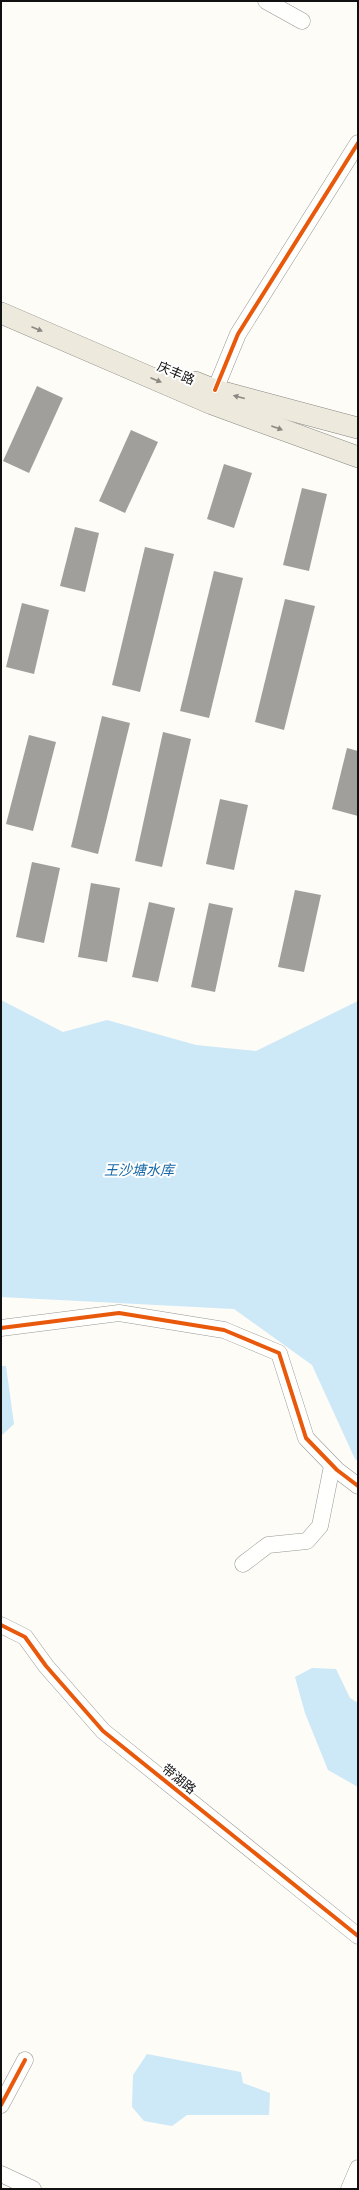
<svg xmlns="http://www.w3.org/2000/svg" width="359" height="2190" font-family="Merriweather,'Noto Sans SC',serif">
<style>
.water{fill:#cde8f7}
.building{fill:#a19f9c}
.lines{fill:none;stroke-linecap:round;stroke-linejoin:round}
.minor-casing{stroke:#979795;stroke-width:17}
.major-casing{stroke:#858482;stroke-width:22}
.minor{stroke:#fffffe;stroke-width:16}
.major{stroke:#ede9dc;stroke-width:21}
.cycleway-casing{stroke:#fff;stroke-width:6}
.cycleway{stroke:#e8590c;stroke-width:4}
.oneway{fill:#8a8881}
.labels{text-anchor:middle;dominant-baseline:central;stroke-width:4;stroke-linejoin:round;paint-order:stroke}
.street-label{font-size:13px;fill:#111;stroke:#fff}
.water-label{font-size:14px;font-style:italic;fill:#1768a6;stroke:#fff}
</style>
<rect width="100%" height="100%" fill="#fdfcf7"/>
<g class="water">
<polygon points="1,1000 63,1032 107,1020 196,1045 256,1051 358,1001 358,1461 355,1459 312,1365 234,1309 1,1297"/>
<polygon points="1,1366 6,1366 14,1424 1,1436"/>
<polygon points="312,1668 336,1669 350,1698 358,1703 358,1787 328,1770 305,1713 295,1677"/>
<polygon points="147,2054 241,2072 243,2083 270,2093 269,2115 187,2115 172,2126 144,2121 132,2107 133,2075"/>
</g>
<g class="building">
<polygon points="37,386 63,398 29,473 3,461"/>
<polygon points="131,430 158,442 125,513 99,501"/>
<polygon points="224,464 252,473 234,528 207,519"/>
<polygon points="302,488 327,494 309,571 283,565"/>
<polygon points="75,527 99,533 85,592 60,586"/>
<polygon points="145,547 174,554 140,692 112,685"/>
<polygon points="214,571 243,578 209,718 180,711"/>
<polygon points="285,599 315,606 284,730 255,722"/>
<polygon points="22,603 49,610 34,674 6,667"/>
<polygon points="102,716 130,723 98,854 71,847"/>
<polygon points="163,732 191,739 162,867 135,861"/>
<polygon points="29,735 56,742 33,831 6,824"/>
<polygon points="347,748 358,751 358,816 332,809"/>
<polygon points="220,799 248,805 234,870 206,864"/>
<polygon points="32,862 60,868 44,943 16,937"/>
<polygon points="91,883 120,888 107,962 78,957"/>
<polygon points="295,890 321,895 304,972 278,967"/>
<polygon points="149,902 175,908 158,982 132,977"/>
<polygon points="209,903 233,908 215,992 191,987"/>
</g>
<g class="lines">
<defs>
<g id="minor">
<polyline points="266,1 302,21"/>
<polyline points="215,390 238,334 358,143"/>
<polyline points="1,1328 119,1313 224,1330 279,1353 306,1438 337,1470 358,1486"/>
<polyline points="243,1564 268,1545 307,1541 320,1526 332,1466"/>
<polyline points="1,1625 25,1637 46,1666 103,1731 358,1936"/>
<polyline points="1,2105 25,2060"/>
<polyline points="1,2174 33,2189"/>
<polyline points="349,2189 358,2168"/>
</g>
<g id="major">
<polyline points="1,313 212,404 358,457"/>
<polyline points="195,382 215,390 358,428"/>
</g>
</defs>
<use href="#minor" class="minor-casing"/>
<use href="#major" class="major-casing"/>
<use href="#minor" class="minor"/>
<use href="#major" class="major"/>
<defs>
<g id="cycleway">
<polyline points="215,390 238,334 358,143"/>
<polyline points="1,1328 119,1313 224,1330 279,1353 306,1438 337,1470 358,1486"/>
<polyline points="1,1625 25,1637 46,1666 103,1731 358,1936"/>
<polyline points="1,2105 25,2060"/>
</g>
</defs>
<use href="#cycleway" class="cycleway-casing"/>
<use href="#cycleway" class="cycleway"/>
</g>
<defs><path id="oneway-solid" d="M-6-.8H1V-3.2L6.5 0L1 3.2V.8H-6Z"/></defs>
<g class="oneway">
<use href="#oneway-solid" transform="translate(37 329) rotate(23)"/>
<use href="#oneway-solid" transform="translate(156 380) rotate(23)"/>
<use href="#oneway-solid" transform="translate(239 397) rotate(-165)"/>
<use href="#oneway-solid" transform="translate(277 428) rotate(20)"/>
</g>
<g class="labels">
<g class="street-label">
<text transform="translate(176 373) rotate(23)">庆丰路</text>
<text transform="translate(179 1779) rotate(39)">带湖路</text>
</g>
<g class="water-label">
<text x="139" y="1170">王沙塘水库</text>
</g>
</g>
<rect width="359" height="2190" fill="none" stroke="#111111" stroke-width="4"/>
</svg>
